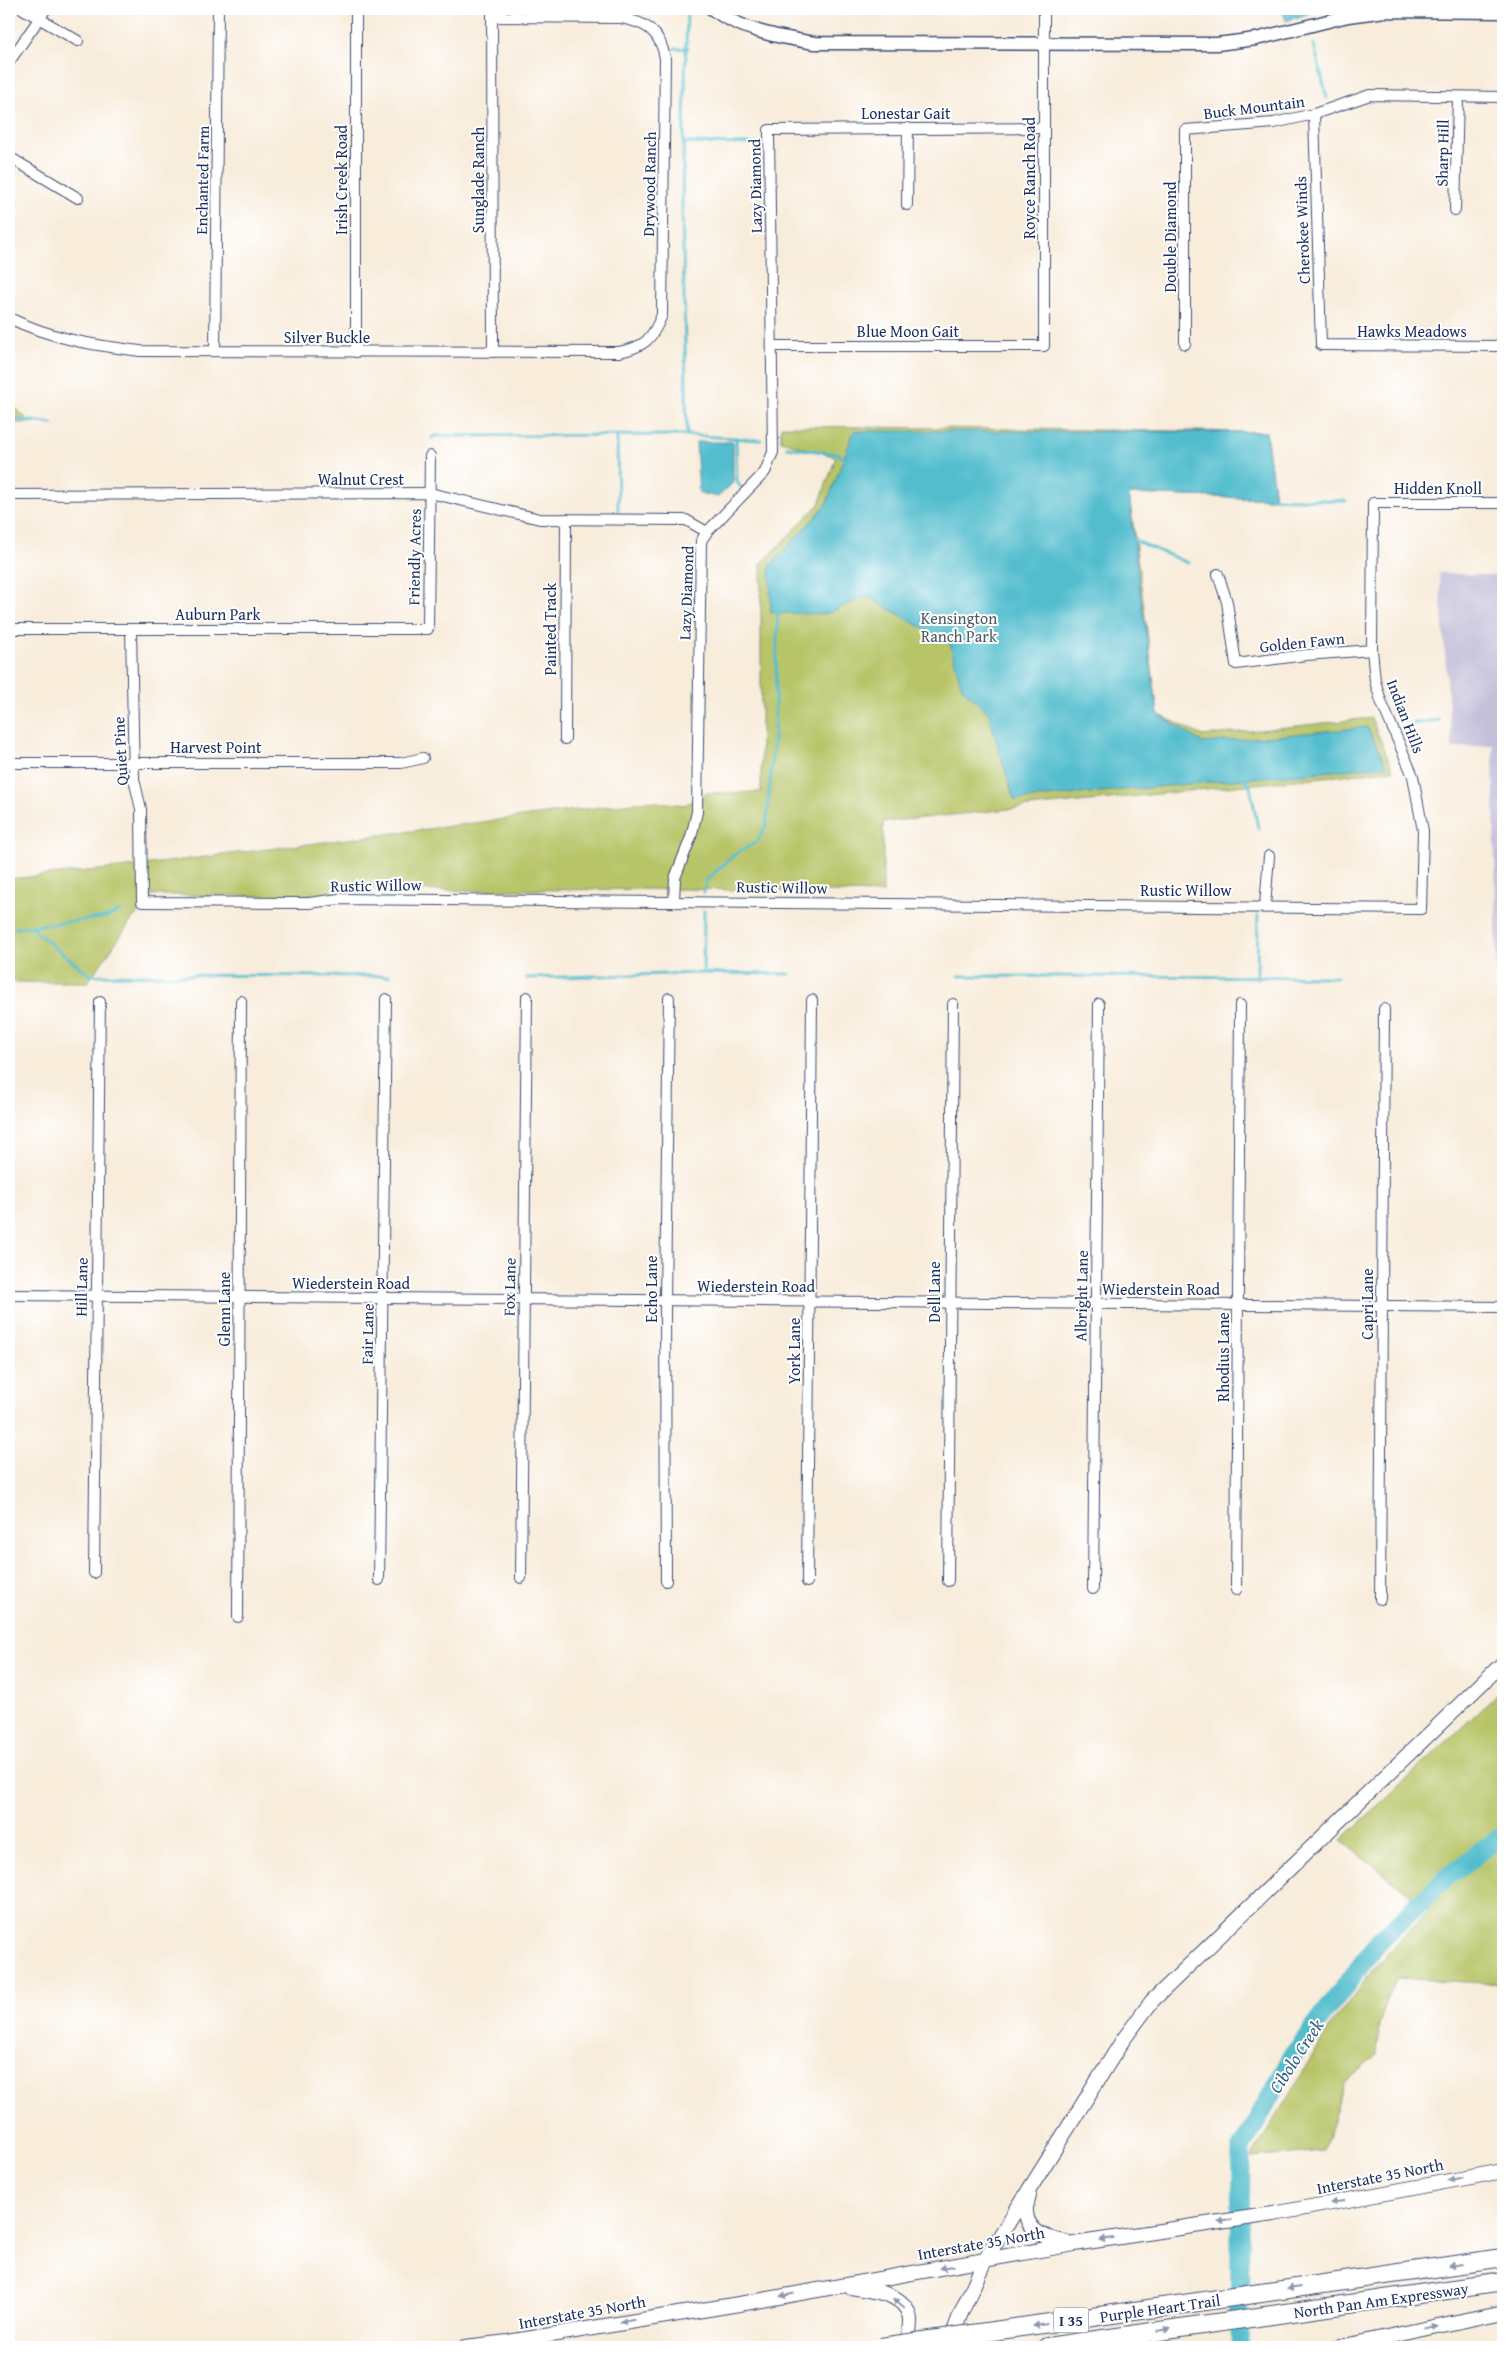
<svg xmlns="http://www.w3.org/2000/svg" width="1512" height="2356" font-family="'Gentium Book Plus',serif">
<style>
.industrial{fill:#c5c0da}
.green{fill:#b7c567;stroke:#697a62}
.water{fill:#52bdce;stroke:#367696}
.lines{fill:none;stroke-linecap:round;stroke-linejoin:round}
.stream{stroke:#52bdce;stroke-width:3}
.river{stroke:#52bdce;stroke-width:19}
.minor-casing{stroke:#3c4b71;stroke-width:12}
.tertiary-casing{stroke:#3c4b71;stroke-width:15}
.secondary-casing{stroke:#3c4b71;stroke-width:16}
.motorway-casing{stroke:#3c4b71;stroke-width:20}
.minor{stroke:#fff;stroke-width:10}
.tertiary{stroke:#fff;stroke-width:12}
.secondary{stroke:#fff;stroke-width:14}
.motorway{stroke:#fff;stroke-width:18}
.motorway-bridge-casing{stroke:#3c4b71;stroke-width:20;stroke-linecap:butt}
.motorway-bridge{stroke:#fff;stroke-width:18}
.oneway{fill:#8d97ae}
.labels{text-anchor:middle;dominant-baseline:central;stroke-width:4;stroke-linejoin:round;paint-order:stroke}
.shield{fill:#fff;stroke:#5f6d8e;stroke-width:1}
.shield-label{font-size:15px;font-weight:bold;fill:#1b2f5e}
.street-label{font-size:16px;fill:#1b2f5e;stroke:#fff}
.park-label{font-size:16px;fill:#4a5c61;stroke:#fff}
.water-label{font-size:18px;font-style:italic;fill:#2e6185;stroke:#fff}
</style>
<rect width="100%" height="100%" fill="#fff"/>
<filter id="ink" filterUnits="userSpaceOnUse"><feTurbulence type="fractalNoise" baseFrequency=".02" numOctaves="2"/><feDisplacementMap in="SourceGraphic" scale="10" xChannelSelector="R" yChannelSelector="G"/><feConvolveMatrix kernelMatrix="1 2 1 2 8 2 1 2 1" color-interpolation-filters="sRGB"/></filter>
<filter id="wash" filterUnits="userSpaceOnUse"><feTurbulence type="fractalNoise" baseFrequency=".0096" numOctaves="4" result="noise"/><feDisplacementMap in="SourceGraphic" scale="20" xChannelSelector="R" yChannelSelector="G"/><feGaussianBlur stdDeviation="1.12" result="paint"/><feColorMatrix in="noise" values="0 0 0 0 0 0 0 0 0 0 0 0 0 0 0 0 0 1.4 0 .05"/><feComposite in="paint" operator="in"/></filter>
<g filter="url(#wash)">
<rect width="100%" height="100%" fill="#f8ecda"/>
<polygon class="industrial" points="1439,573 1503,576 1503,981 1497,980 1493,745 1452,748"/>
<g class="green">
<polygon points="9,401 31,423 9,423"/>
<polygon points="781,426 1266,432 1275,499 1129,494 1158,714 1203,736 1371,718 1393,770 883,822 883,893 686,889 339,891 304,896 153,895 134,917 88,982 9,982 9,879 119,868 648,801 685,805 706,793 761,792 761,564 819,504 836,457 781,441"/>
<polygon points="1503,1689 1503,1969 1501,1984 1396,1978 1379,2024 1377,2055 1345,2083 1323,2151 1251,2158 1332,2024 1375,1967 1429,1909 1341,1840"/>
</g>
<g class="water">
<polygon points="1282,9 1315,9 1316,11 1286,21"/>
<polygon points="854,431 1266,432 1275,499 1129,494 1138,576 1158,714 1203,743 1367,727 1387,766 1014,800 988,712 962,688 950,644 867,596 826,614 771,613 770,566 826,505"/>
<polygon points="696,442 733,442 733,483 718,497 699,493"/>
</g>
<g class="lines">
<g class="stream">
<polyline points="687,9 682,202 687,435 761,440"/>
<polyline points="1314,45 1327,98"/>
<polyline points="672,49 688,48"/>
<polyline points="683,143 757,144"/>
<polyline points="9,418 53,424"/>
<polyline points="617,436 618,511"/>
<polyline points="432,438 434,436 687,435"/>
<polyline points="736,438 737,482 740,486"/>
<polyline points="787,447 839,454 844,460"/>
<polyline points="1272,498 1346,501"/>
<polyline points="1131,539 1188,563"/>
<polyline points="1409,724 1439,720"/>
<polyline points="1243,777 1250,786 1258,828"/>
<polyline points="704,892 706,880 738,852 757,842 766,826 774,739 778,609"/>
<polyline points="33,926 37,933 90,975 389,976"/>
<polyline points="9,929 108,917 120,911"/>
<polyline points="703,973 704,911"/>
<polyline points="959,976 1337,977"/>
<polyline points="526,978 703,973 790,974"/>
<polyline points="1257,978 1258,916"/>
</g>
<polyline class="river" points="1239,2347 1241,2149 1293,2055 1380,1940 1448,1876 1503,1835"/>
</g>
</g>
<g filter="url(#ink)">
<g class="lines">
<defs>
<g id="minor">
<polyline points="23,9 78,41"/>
<polyline points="356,9 356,352"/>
<polyline points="492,9 493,352"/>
<polyline points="9,62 46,9"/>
<polyline points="1314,114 1321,345 1503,346"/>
<polyline points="9,157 78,198"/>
<polyline points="907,205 908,128"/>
<polyline points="1455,210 1458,98"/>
<path d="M 9,318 C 53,339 92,345 140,351 L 619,352 C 645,347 652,339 662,315 L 665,58 C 660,31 646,22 620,18 L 492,17"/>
<polyline points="1185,344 1185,130 1274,123 1314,114 1370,95 1503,97"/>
<polyline points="772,346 1044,346 1044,9"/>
<polyline points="215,351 218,9"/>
<polyline points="9,495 430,493 540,519 686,520 707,532"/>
<polyline points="1218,574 1227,602 1236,664 1306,655 1372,650"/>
<polyline points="9,629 428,629 430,456"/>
<polyline points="131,629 134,779 141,809 142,902 309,903 339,899 1421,909 1423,831 1413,776 1381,701 1375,681 1372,650 1373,503 1503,503"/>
<polyline points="565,739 566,519"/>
<polyline points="9,763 401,763 423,758"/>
<polyline points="674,900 675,878 691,837 697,812 701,541 707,532 765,472 773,452 769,130 1044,128"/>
<polyline points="1265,906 1269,856"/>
<polyline points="9,1295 1503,1307"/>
<polyline points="94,1573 100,1002"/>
<polyline points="521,1578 527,997"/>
<polyline points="379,1580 386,999"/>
<polyline points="666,1581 665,1300 669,998"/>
<polyline points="948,1581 953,1004"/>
<polyline points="807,1582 812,1000"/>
<polyline points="1093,1589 1099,1004"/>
<polyline points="1236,1590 1240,1005"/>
<polyline points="1380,1599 1384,1009"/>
<polyline points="238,1617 241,1001"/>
</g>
<path id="tertiary" d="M 712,9 C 743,31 778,37 815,43 L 1217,44 L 1256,39 L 1348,16 L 1385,11 L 1503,12"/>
<g id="secondary">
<path d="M 1029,2196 C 1028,2201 1025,2207 1026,2212 C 1027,2233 1049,2239 1066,2242"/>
<path d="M 850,2287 C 870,2290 908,2293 910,2320 C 910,2329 908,2338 907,2347"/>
<polyline points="465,2347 508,2342 751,2302 1074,2244 1273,2214 1503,2171"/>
<polyline points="948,2347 961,2313 985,2260 1123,2040 1152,2001 1503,1663"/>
<polyline points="1340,2347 1503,2312"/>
</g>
<g id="motorway">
<polyline points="1261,2293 1503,2258"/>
<polyline points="1047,2347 1503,2282"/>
</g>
</defs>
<use href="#minor" class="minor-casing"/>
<use href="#tertiary" class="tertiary-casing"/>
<use href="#secondary" class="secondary-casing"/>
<use href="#motorway" class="motorway-casing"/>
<use href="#minor" class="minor"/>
<use href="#tertiary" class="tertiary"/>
<use href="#secondary" class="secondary"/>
<use href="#motorway" class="motorway"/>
<defs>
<polyline id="motorway-bridge" points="881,2347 1261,2293"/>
</defs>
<use href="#motorway-bridge" class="motorway-bridge-casing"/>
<use href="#motorway-bridge" class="motorway-bridge"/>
</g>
<defs><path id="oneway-solid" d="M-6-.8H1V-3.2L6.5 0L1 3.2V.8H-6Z" transform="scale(1.25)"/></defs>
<g class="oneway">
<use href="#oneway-solid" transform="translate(1455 2179) rotate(169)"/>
<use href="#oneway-solid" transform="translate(1337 2202) rotate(170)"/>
<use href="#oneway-solid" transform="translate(1225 2221) rotate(171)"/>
<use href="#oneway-solid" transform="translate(1107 2239) rotate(171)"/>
<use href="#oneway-solid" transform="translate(1455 2265) rotate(172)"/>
<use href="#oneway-solid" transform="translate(947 2267) rotate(170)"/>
<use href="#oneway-solid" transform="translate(1294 2288) rotate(172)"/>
<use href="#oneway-solid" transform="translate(787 2295) rotate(169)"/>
<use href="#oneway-solid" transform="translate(899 2303) rotate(-140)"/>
<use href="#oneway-solid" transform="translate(627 2321) rotate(171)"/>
<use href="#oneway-solid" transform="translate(1040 2325) rotate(172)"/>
<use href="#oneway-solid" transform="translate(1431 2327) rotate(-12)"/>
<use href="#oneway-solid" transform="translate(1164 2330) rotate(-8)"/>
</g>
</g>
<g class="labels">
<rect class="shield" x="1053.5" y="2307.5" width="35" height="25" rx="4"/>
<g class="shield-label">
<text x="1071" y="2320">I 35</text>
</g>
<g class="street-label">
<text transform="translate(1254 107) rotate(-7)">Buck Mountain</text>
<text x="906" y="113">Lonestar Gait</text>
<text transform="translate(1442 153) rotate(-89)">Sharp Hill</text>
<text transform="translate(1029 178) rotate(-90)">Royce Ranch Road</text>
<text transform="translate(202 180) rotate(-89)">Enchanted Farm</text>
<text transform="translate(341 180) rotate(-90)">Irish Creek Road</text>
<text transform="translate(478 180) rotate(-90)">Sunglade Ranch</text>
<text transform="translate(649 184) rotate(-89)">Drywood Ranch</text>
<text transform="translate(755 186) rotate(-91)">Lazy Diamond</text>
<text transform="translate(1302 230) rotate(-92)">Cherokee Winds</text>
<text transform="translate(1170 237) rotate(-90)">Double Diamond</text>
<text x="908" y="331">Blue Moon Gait</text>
<text x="1412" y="331">Hawks Meadows</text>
<text x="327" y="337">Silver Buckle</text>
<text x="361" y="479">Walnut Crest</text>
<text x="1438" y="488">Hidden Knoll</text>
<text transform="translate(414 557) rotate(-89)">Friendly Acres</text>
<text transform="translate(686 593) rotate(-88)">Lazy Diamond</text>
<text x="218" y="614">Auburn Park</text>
<text transform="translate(550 629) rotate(-90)">Painted Track</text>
<text transform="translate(1302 642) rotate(-6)">Golden Fawn</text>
<text transform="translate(1406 716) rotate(69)">Indian Hills</text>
<text x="216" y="747">Harvest Point</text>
<text transform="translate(120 751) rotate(-93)">Quiet Pine</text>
<text transform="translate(376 885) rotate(-1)">Rustic Willow</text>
<text transform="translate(782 887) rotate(1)">Rustic Willow</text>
<text x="1186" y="890">Rustic Willow</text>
<text x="351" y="1283">Wiederstein Road</text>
<text x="756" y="1286">Wiederstein Road</text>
<text transform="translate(81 1287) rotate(-89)">Hill Lane</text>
<text transform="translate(509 1287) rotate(-89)">Fox Lane</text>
<text transform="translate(651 1289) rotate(-90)">Echo Lane</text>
<text x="1161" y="1289">Wiederstein Road</text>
<text transform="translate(934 1292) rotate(-90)">Dell Lane</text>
<text transform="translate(1081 1296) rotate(-89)">Albright Lane</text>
<text transform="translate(1367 1304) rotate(-90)">Capri Lane</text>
<text transform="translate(224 1309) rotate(-90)">Glenn Lane</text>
<text transform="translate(367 1334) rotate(-89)">Fair Lane</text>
<text transform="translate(794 1351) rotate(-90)">York Lane</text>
<text transform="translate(1223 1357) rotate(-90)">Rhodius Lane</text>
<text transform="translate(1380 2176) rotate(-11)">Interstate 35 North</text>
<text transform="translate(981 2243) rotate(-10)">Interstate 35 North</text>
<text transform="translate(1381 2300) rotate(-8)">North Pan Am Expressway</text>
<text transform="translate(1160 2308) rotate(-8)">Purple Heart Trail</text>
<text transform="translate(582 2312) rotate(-10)">Interstate 35 North</text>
</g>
<g class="park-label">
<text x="959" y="618">Kensington<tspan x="959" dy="18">Ranch Park</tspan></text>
</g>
<g class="water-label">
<text transform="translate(1296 2056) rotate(-57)">Cibolo Creek</text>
</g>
</g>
<rect width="1512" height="2356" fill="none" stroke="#fff" stroke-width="30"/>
</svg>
